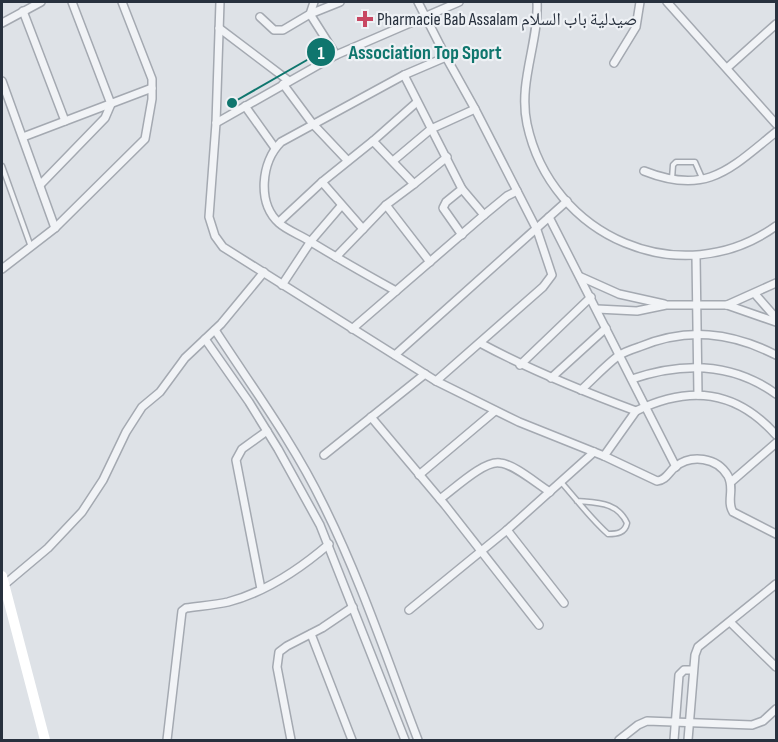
<svg xmlns="http://www.w3.org/2000/svg" width="778" height="742" font-family="'Sofia Sans Condensed','Noto Naskh Arabic',sans-serif">
<style>
.lines{fill:none;stroke-linecap:round;stroke-linejoin:round}
.lane-casing{stroke:#a4a9b1;stroke-width:7}
.street-casing{stroke:#a4a9b1;stroke-width:10}
.lane{stroke:#f1f3f6;stroke-width:4}
.street{stroke:#f1f3f6;stroke-width:7}
.secondary{stroke:#fff;stroke-width:10}
.poi-dot{fill:#c84762;stroke:#eef1f5;stroke-width:2}
.labels{text-anchor:middle;dominant-baseline:central;stroke-width:4.5;stroke-linejoin:round;paint-order:stroke}
.poi-label{font-size:18px;fill:#28313e;stroke:#eef1f5;text-anchor:start}
.leader{fill:none;stroke:#0f766e;stroke-width:2}
.callout-dot{fill:#0f766e;stroke:#eef1f5;stroke-width:2}
.mark-label{font-size:18px;text-anchor:middle;font-weight:bold;fill:#fff}
.callout-label{font-size:20px;text-anchor:middle;font-weight:bold;fill:#0f766e;stroke:#eef1f5;stroke-width:4.5;stroke-linejoin:round;paint-order:stroke}
</style>
<rect width="100%" height="100%" fill="#dee2e7"/>
<g class="lines">
<defs>
<g id="lane">
<polyline points="2,166 31,247"/>
<polyline points="672,179 673,165 676,162 695,162 702,178"/>
<path d="M 561,482 C 577,500 591,519 608,534 C 617,534 625,533 627,523 C 617,502 598,503 577,501"/>
</g>
<g id="street">
<path d="M 220,2 L 216,123 L 209,217 L 215,236 L 223,247 L 436,381 L 519,422 L 604,456 L 657,481 C 666,480 668,473 675,467 C 691,454 717,457 728,476 C 735,489 726,501 733,512 L 776,534"/>
<path d="M 537,2 C 539,42 518,82 527,124 C 551,237 681,294 776,226"/>
<polyline points="667,2 776,124"/>
<polyline points="23,11 65,121"/>
<polyline points="260,17 274,30 283,30 310,14 314,2"/>
<polyline points="2,23 41,2"/>
<polyline points="219,28 289,81"/>
<polyline points="336,55 310,14 340,2"/>
<polyline points="614,63 636,27 640,2"/>
<polyline points="727,68 776,24"/>
<polyline points="404,75 462,189 446,202 443,208 462,235"/>
<polyline points="2,81 55,228"/>
<polyline points="283,84 312,123 347,160"/>
<polyline points="245,106 275,148"/>
<polyline points="216,123 336,55 459,2"/>
<polyline points="23,137 152,88"/>
<polygon points="373,141 414,184 386,205 363,229 322,182"/>
<polyline points="373,141 417,102"/>
<polyline points="393,161 431,129 475,109 446,57"/>
<path d="M 644,171 C 707,196 730,169 776,132"/>
<polyline points="414,184 447,157"/>
<polyline points="40,185 105,118 111,104 72,2"/>
<polyline points="462,189 484,215"/>
<polyline points="386,205 430,262"/>
<polyline points="549,217 676,467"/>
<polyline points="279,222 322,182"/>
<polyline points="696,256 698,395"/>
<polyline points="336,257 363,229"/>
<polyline points="2,269 55,228 145,139 152,99 152,79 122,2"/>
<polyline points="581,277 619,294 664,304"/>
<polyline points="282,285 311,241 341,206"/>
<path d="M 396,291 C 367,275 339,259 311,242 C 301,235 288,231 279,223 C 257,203 261,162 281,142 L 404,75 L 446,57 L 418,2"/>
<polyline points="755,294 776,318"/>
<polyline points="727,305 776,283"/>
<polyline points="597,309 637,311 666,305 727,305 776,322"/>
<polyline points="352,329 484,215 507,196 517,191"/>
<path d="M 215,330 C 252,387 293,442 323,504 C 361,580 388,662 418,740"/>
<polyline points="205,339 249,402 278,449 320,525 405,740"/>
<path d="M 480,343 C 530,370 582,391 636,411 L 604,456"/>
<polyline points="395,355 567,201"/>
<polyline points="520,365 591,297"/>
<polyline points="551,378 606,328"/>
<path d="M 632,379 C 682,362 732,362 776,394"/>
<polyline points="436,381 543,287 552,275 537,230 475,109"/>
<path d="M 581,390 C 593,379 605,366 618,356 C 624,352 633,349 639,347 C 687,327 731,332 776,355"/>
<path d="M 636,411 C 690,385 736,390 776,435"/>
<polyline points="371,417 445,505 539,625"/>
<polyline points="324,455 425,374"/>
<polyline points="419,475 495,411"/>
<polyline points="731,482 776,443"/>
<path d="M 440,499 C 453,490 484,460 500,463 C 514,464 537,484 550,492"/>
<polyline points="507,530 564,603"/>
<polyline points="4,585 48,548 82,512 103,480 126,432 142,407 160,392 185,358 221,324 264,272"/>
<polyline points="261,589 236,460 242,449 267,431"/>
<polyline points="409,610 507,530 594,452"/>
<polyline points="730,622 776,667"/>
<polyline points="311,634 352,740"/>
<path d="M 167,740 L 182,611 L 186,608 C 200,606 215,605 228,602 C 266,592 300,569 329,544"/>
<polyline points="291,740 277,667 279,652 287,646 322,628 353,607"/>
<polyline points="619,740 638,725 647,721 752,725 763,721 776,709"/>
<polyline points="674,740 679,675 684,670 693,670"/>
<polyline points="688,740 695,655 698,647 776,584"/>
</g>
</defs>
<use href="#lane" class="lane-casing"/>
<use href="#street" class="street-casing"/>
<use href="#lane" class="lane"/>
<use href="#street" class="street"/>
<polyline class="secondary" points="2,576 45,740"/>
</g>
<path class="poi-dot" d="M362 10h6v6h6v6h-6v6h-6v-6h-6v-6h6z"/>
<g class="labels">
<g class="poi-label">
<text x="377" y="19">Pharmacie Bab Assalam صيدلية باب السلام</text>
</g>
</g>
<path class="leader" d="M232 103L321 52"/>
<g class="callout-dot">
<circle cx="232" cy="103" r="6"/>
<circle cx="321" cy="52" r="15"/>
</g>
<g class="mark-label">
<text x="321" y="59">1</text>
</g>
<g class="callout-label">
<text x="425" y="59">Association Top Sport</text>
</g>
<rect width="778" height="742" fill="none" stroke="#28313e" stroke-width="6"/>
</svg>
